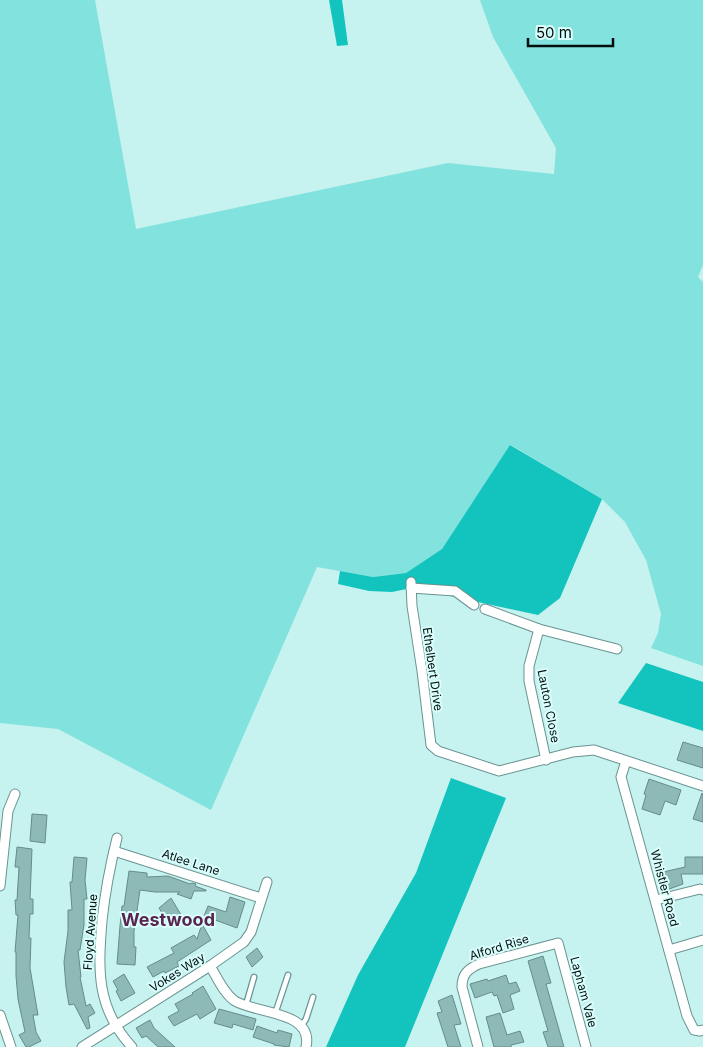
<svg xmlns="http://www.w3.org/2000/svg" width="703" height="1047" font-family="Inter,sans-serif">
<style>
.green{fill:#82e2dd}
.forest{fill:#13c4be}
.building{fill:#8db9b6;stroke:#638d8a}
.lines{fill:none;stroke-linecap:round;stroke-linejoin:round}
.service-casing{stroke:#699491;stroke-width:7}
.minor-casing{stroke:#699491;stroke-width:11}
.service{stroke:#fff;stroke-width:4.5}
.minor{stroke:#fff;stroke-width:9}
.labels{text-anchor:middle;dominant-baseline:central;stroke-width:4;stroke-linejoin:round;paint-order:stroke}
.street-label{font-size:12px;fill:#010e0e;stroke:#dafefb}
.district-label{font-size:18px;font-weight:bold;fill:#5a2451;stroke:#dafefb}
</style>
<rect width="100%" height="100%" fill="#c6f2ef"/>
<polygon class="green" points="0,0 95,0 136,229 448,163 554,174 556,148 493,37 480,0 703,0 703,265 698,277 703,282 703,666 651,648 658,633 661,614 646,560 625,522 602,499 511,445 442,549 406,573 373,577 317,567 211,810 58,729 0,723"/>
<g class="forest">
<polygon points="329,0 342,0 348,45 337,46"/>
<polygon points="510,445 602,499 560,598 538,615 450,596 421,586 392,592 369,591 338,584 340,571 373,577 406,573 442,549"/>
<polygon points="646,663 703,682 703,731 618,703"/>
<polygon points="451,778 506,798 405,1047 326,1047 358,975 416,873"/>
</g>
<g class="building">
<polygon points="683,742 703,748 703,768 677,760"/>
<polygon points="649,779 681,790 676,805 665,801 660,815 642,809 646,795 644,794"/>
<polygon points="702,793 703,794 703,822 693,819"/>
<polygon points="32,814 47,815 45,843 30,841"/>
<polygon points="17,847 32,849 30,899 33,899 33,914 30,914 29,938 31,938 30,968 38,1015 33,1015 36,1032 41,1041 29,1047 26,1047 19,1035 25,1032 18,999 16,976 16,952 15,952 18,915 16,915 15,900 17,900 19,867 15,867"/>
<polygon points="74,857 87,858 85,880 87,899 84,899 84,925 80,950 78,950 81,977 80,977 86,1006 90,1004 95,1013 88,1017 90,1028 87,1029 74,1004 69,1005 66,987 64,962 68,931 68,910 72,910 70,882 72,882"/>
<polygon points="685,857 703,857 703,874 681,874 683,884 664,891 659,873 685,867"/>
<polygon points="129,871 147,873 147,877 168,876 190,884 192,883 196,884 195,886 206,890 206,891 194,891 191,899 177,894 180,892 155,892 140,890 134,931 134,947 136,947 135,965 117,964 120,926 122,906 124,906"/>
<polygon points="230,897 245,902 237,928 204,916 208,906 226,912"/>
<polygon points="171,898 183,918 170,926 159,908"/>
<polygon points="202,924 211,940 177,962 179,966 165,973 164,971 153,977 147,967 174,953 171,948 194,935 197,939"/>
<polygon points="257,948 263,957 252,967 246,957"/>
<polygon points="543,956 551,983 546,984 564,1047 548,1047 543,1032 548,1031 528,961"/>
<polygon points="124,974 135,993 121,1001 116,991 118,990 113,981"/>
<polygon points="506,975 509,984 516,982 520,991 510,995 514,1009 503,1013 497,995 494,996 492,992 475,998 470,984 487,979 488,981"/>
<polygon points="203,986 216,1009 200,1019 197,1014 174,1026 168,1017 179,1011 175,1004 193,994 192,993"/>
<polygon points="452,995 461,1024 454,1025 461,1047 448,1047 437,1013 442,1012 438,1001"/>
<polygon points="219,1009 256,1019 253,1030 233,1024 232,1028 214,1023"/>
<polygon points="500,1013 507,1035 520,1031 524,1042 511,1045 511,1047 494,1047 486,1017"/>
<polygon points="150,1020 154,1028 175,1047 158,1047 146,1036 142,1038 136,1028"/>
<polygon points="257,1026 277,1033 278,1030 292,1034 289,1047 274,1045 274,1044 253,1037"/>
</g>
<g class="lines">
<defs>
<g id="service">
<polyline points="246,1005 254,977"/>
<polyline points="275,1014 288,975"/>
<polyline points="302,1025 306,1019 313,997"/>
</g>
<g id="minor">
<polyline points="411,582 412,606 422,671 431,745 438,751 499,771 573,752 594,750 703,786"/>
<polyline points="411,588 455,591 474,605"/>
<polyline points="485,609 539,629 617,649"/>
<polyline points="539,629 529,666 529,681 546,760"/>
<polyline points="626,761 621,777 687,1016 694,1030 700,1031 703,1030"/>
<path d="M 117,838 C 110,866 105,892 102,921 C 98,970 96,1008 132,1047"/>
<polyline points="114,851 261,898"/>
<polyline points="0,886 8,811 15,794"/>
<polyline points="656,900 700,889 703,890"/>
<polyline points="669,950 703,940"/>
<path d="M 210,966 C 217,977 224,994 235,1001 C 257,1014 314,1011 306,1047"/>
<polyline points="0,1015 11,1047"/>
<polyline points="82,1047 210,966 244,942 251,932 267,882"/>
<path d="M 478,1047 L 462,987 C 462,974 468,969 479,964 L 558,943 L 586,1047"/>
</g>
</defs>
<use href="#service" class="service-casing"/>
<use href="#minor" class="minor-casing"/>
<use href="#service" class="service"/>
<use href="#minor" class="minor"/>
</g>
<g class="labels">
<g class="street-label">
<text transform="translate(433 669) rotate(82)">Ethelbert Drive</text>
<text transform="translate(549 706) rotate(79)">Lauton Close</text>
<text transform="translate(191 862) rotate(18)">Atlee Lane</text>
<text transform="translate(665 888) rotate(75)">Whistler Road</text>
<text transform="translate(90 932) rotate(-86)">Floyd Avenue</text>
<text transform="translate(499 947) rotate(-17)">Alford Rise</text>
<text transform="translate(177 972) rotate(-32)">Vokes Way</text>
<text transform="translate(584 992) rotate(75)">Lapham Vale</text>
</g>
<g class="district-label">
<text x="168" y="919">Westwood</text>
</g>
</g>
<path d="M528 38v8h85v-8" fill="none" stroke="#010e0e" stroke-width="2.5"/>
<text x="536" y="38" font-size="15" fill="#010e0e" stroke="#dafefb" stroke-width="4" paint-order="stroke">50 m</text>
</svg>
